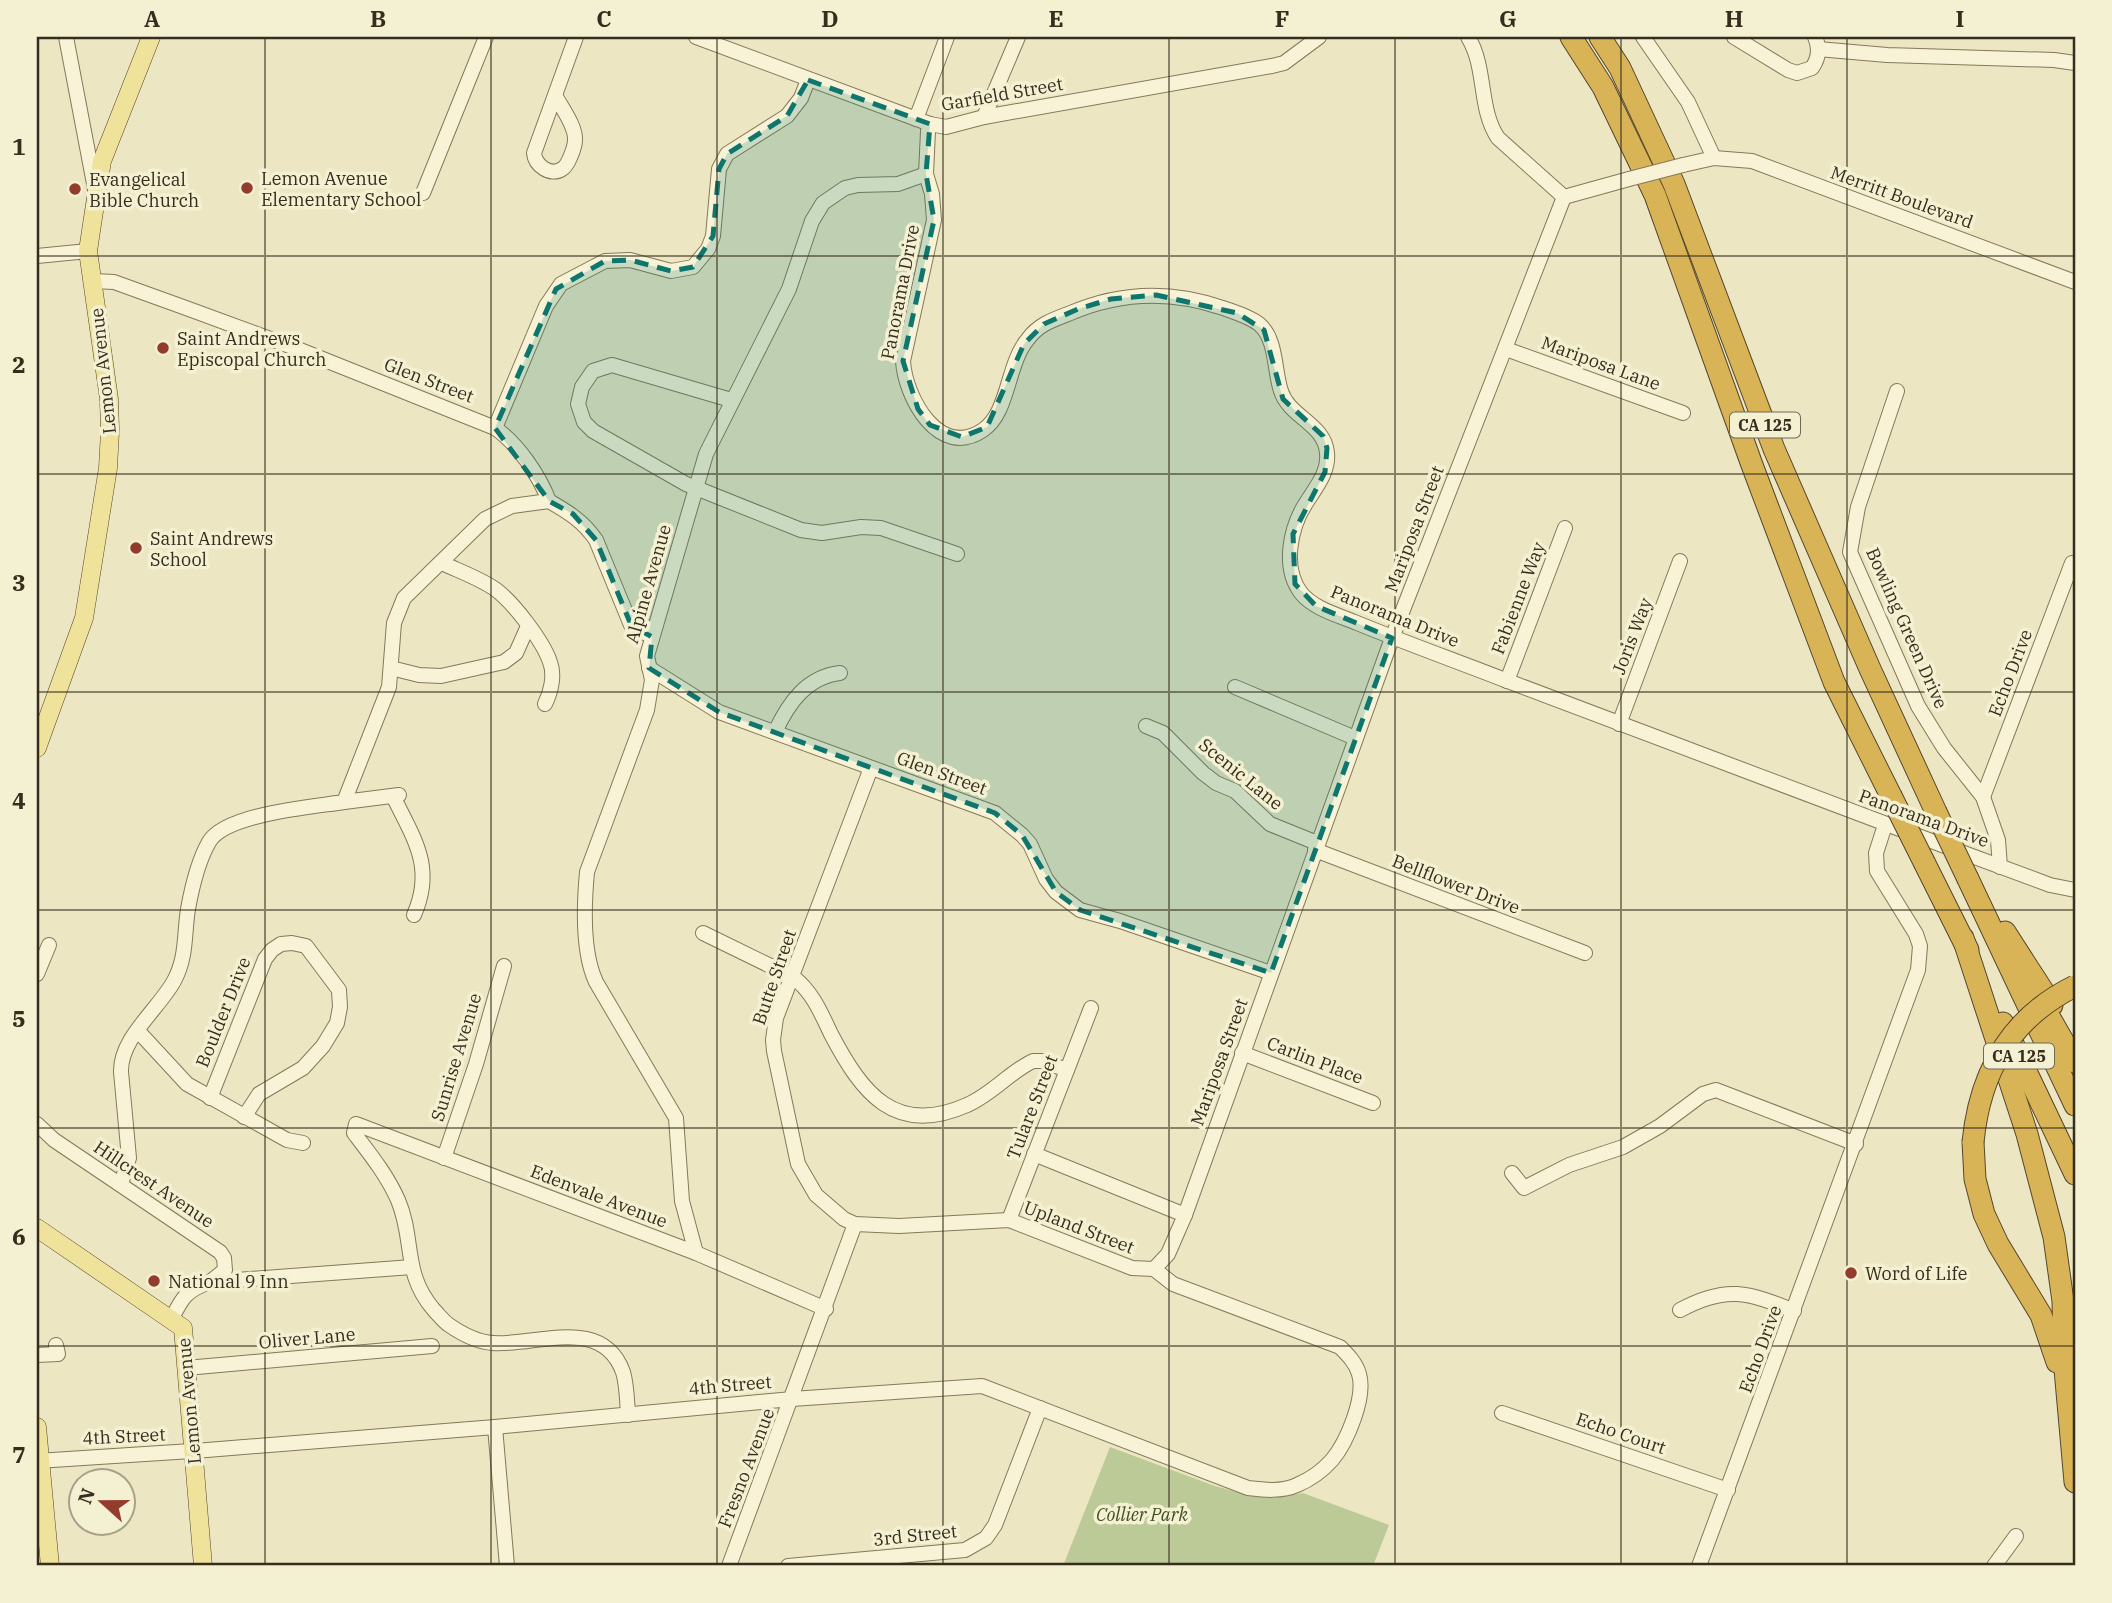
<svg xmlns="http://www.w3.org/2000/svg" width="2112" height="1603" font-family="'IBM Plex Serif',serif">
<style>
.green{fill:#bcca97}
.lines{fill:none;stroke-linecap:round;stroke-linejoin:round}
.minor-casing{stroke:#86785a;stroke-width:16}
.major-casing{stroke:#54462e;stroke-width:19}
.highway-casing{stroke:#54462e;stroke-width:23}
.minor{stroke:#f8f3d6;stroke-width:14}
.major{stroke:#efe29b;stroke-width:18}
.highway{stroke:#d9b456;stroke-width:21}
.minor-bridge-casing{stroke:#86785a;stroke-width:16;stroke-linecap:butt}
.highway-bridge-casing{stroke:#54462e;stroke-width:23;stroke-linecap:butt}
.minor-bridge{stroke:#f8f3d6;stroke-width:14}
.highway-bridge{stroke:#d9b456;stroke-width:21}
.marked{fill:#0f766e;fill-opacity:0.2;stroke:#0f766e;stroke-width:5;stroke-dasharray:14 9;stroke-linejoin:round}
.grid{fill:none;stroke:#362d1e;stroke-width:2;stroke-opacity:0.55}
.poi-dot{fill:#933b2c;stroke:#f4f0d2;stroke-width:2.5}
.labels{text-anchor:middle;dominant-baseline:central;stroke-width:7;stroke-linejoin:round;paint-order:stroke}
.shield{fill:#f4f0d2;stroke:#6f6854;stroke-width:2}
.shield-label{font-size:16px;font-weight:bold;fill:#362d1e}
.street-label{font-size:18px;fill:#362d1e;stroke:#f4f0d2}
.poi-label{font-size:18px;fill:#362d1e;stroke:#f4f0d2;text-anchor:start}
.park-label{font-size:18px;font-style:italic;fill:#405225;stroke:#f4f0d2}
.neatline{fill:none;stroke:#362d1e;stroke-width:2.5}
.grid-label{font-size:23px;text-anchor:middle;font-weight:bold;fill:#362d1e}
</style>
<rect width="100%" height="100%" fill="#ece6c3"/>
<polygon class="green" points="1110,1447 1215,1486 1252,1496 1275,1498 1303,1493 1389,1525 1373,1566 1063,1566"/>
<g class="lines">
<defs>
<g id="minor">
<polyline points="66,37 95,189"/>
<polyline points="696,37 930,124 946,127 984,117 1272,66 1284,63 1319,37"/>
<path d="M 1468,37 C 1487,68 1478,108 1498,138 L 1564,197"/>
<polyline points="1643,37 1688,102 1714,158"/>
<path d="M 1734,37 L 1788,70 L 1797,73 L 1812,68 C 1819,58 1820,48 1815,37"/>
<polyline points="1818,49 1887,55 2054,60 2075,63"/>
<path d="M 555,95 C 561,107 576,126 575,140 C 575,147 568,166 562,169 C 550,177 535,165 534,153 L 576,37"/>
<polyline points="984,117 1018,37"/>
<polyline points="916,119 947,37"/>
<path d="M 930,124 L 928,131 L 926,174 L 932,194 L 934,220 L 903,361 C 905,397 939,460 983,430 C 1009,413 1007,363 1028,339 C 1038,325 1052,320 1068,314 C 1118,292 1171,290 1223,308 C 1234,312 1249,316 1259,324 C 1277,339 1274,371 1281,391 C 1289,417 1325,424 1327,453 C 1329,472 1316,487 1306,503 C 1290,528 1282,568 1301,593 C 1314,609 1338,615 1357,623 C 1406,643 1456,661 1505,680 C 1687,749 1868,818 2050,885 L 2075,890"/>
<polyline points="1683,165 1714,158 1752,161 2075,282"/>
<polyline points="423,193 486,37"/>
<polyline points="1564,197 1629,179"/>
<polyline points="37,256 88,251"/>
<path d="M 93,281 L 114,282 L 186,308 L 295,348 L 495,428 C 518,444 539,475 549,501 C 568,512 583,521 596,540 L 631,625 L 652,637"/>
<polyline points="1506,349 1683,413"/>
<polyline points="1897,391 1858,507 1850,552 1918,706 1944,748 1983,797 1998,840 2000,867"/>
<polyline points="731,400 612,365 593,371 582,387 578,404 584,422 593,431 686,484 801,530 822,533 861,527 881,528 957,554"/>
<polyline points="495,428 546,306 561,284 605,261 630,260 671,271 693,267 708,249 713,236 719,169 727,154 787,116 801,98 808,80"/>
<path d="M 442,563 C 459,571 479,578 495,589 C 513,602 543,641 550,662 C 555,675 551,692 545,704"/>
<polyline points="391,668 419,675 441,676 504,662 516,653 528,626"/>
<polyline points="649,668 719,712 995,813 1022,835 1030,844 1046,879 1056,892 1080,910 1120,921 1271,973"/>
<polyline points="1507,681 1565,528"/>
<polyline points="1235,687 1355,738"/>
<polyline points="1619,724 1680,561"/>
<polyline points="1146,726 1163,733 1203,773 1216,783 1235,791 1270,824 1317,843"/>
<path d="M 775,732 C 788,704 806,677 840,673"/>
<path d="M 393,796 C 414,839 435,867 414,915"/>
<polyline points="1983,797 2072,563"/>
<polyline points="344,802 399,795"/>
<polyline points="1315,850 1585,953"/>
<path d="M 703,933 L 793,977 C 812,991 821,1013 831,1034 C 862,1093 895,1137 967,1105 C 991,1095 1011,1071 1033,1061 L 1042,1061 L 1067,1070"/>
<polyline points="37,974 49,945"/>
<polyline points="138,1031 187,1084 287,1140 303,1143"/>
<polyline points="1242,1053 1373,1103"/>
<polyline points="210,1098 265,959 272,950 281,944 292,943 306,946 339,990 340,1007 337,1023 323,1046 303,1068 259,1094 244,1117"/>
<polyline points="37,1124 54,1140 220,1252 224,1258 225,1270 210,1282"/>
<polyline points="1034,1154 1185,1215"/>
<polyline points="444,1158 476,1064 504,966"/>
<polyline points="1512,1173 1524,1188 1569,1165 1623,1147 1660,1126 1703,1094 1716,1090 1856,1144"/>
<path d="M 121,1184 L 129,1158 L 121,1072 C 120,1038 158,1010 174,981 C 187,957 184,934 188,909 C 192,887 198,861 209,842 C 225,814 312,807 344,802 L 389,687 L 394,623 L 404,598 L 485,519 L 512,506 L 549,501"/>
<polyline points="1009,1220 1091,1008"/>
<path d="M 696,1253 L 682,1201 L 676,1118 L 596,982 C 582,952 584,904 587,872 L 647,710 L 652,680 L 647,656 L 706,454 L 789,289 L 812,221 L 823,203 L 845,188 L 858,185 L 898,184 L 926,174"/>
<polyline points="1154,1269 1168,1254 1185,1215 1392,638 1564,197"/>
<path d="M 1680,1310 C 1726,1285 1748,1292 1794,1311"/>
<path d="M 171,1320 C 182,1298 186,1290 210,1282 L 412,1267"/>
<polyline points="37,1355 58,1354 56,1345"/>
<polyline points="186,1368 432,1346"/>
<polyline points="1502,1413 1728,1490"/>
<path d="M 628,1415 C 627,1401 627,1385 623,1372 C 602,1315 537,1346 493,1343 C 477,1342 462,1334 449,1325 C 443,1321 439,1315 434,1310 C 402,1273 415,1240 398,1200 C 387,1175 370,1154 354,1133 L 356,1124 L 696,1253 L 826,1309"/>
<polyline points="495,1427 507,1566"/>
<path d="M 37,1461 L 207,1450 L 495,1427 L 792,1399 L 982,1386 L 1248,1488 C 1264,1490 1282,1492 1297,1485 C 1309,1480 1323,1470 1332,1460 C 1347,1442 1366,1397 1359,1374 C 1356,1363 1348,1355 1340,1347 L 1173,1284 L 1154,1269 L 1132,1268 L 1009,1220 L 899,1226 L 855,1224 L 844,1219 L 816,1195 L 798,1164 L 774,1051 L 773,1040 L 776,1018 L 871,768"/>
<polyline points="729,1566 855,1224"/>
<polyline points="788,1566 965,1550 986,1538 995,1525 1040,1408"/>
<polyline points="1699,1566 1918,970 1920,946 1916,934 1877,871 1876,853 1885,825"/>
<polyline points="1994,1566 2016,1536"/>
</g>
<g id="major">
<polyline points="37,748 84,618 108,468 110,431 109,399 88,251 94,211 102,161 151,37"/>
<polyline points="37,1228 183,1328 203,1566"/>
<polyline points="37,1427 50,1566"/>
</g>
<g id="highway">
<polyline points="1571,37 1603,87 1655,195 1752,465 1834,682 1891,796"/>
<polyline points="1600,37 1620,68 1674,184 1774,449 1870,669 1936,812"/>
<polyline points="1925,864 1968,950"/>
<polyline points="1968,879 2075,1105"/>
<polyline points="2005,932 2052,1005"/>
<polyline points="1963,938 2027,1134 2054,1237 2063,1301 2064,1358 2075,1482"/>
<polyline points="2038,997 2075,1062"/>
<polyline points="2003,1023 2075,1174"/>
<polyline points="1973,1142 1975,1179 1984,1214 1998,1244 2041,1315 2057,1362"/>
</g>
</defs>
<use href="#minor" class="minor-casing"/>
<use href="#major" class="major-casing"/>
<use href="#highway" class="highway-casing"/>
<use href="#minor" class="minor"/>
<use href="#major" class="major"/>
<use href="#highway" class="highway"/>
<defs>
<polyline id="minor-bridge" points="1629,179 1683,165"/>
<g id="highway-bridge">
<polyline points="1891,796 1925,864"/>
<polyline points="1936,812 1968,879"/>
<path d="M 1973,1142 C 1980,1072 2010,1018 2075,986"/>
</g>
</defs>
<use href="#minor-bridge" class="minor-bridge-casing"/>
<use href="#highway-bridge" class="highway-bridge-casing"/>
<use href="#minor-bridge" class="minor-bridge"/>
<use href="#highway-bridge" class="highway-bridge"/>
</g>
<path class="marked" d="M 808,80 L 930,124 L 926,174 L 934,220 L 903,361 L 918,409 L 930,425 L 962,437 L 987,427 L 1024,344 L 1044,324 L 1078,309 L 1111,299 L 1156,295 L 1237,313 L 1264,330 L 1283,399 L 1323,436 L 1327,448 L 1325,472 L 1293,534 L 1295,584 L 1316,606 L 1392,638 L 1271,973 L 1080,910 L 1056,892 L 1022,835 L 995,813 L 719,712 L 649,668 L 652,637 L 631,625 L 596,540 L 573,514 L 549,501 L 495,428 L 556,289 L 605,261 L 630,260 L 671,271 L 693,267 L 713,236 L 719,169 L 727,154 L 787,116 Z"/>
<path class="grid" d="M 265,37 L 265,1566M 491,37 L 491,1566M 717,37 L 717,1566M 943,37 L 943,1566M 1169,37 L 1169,1566M 1395,37 L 1395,1566M 1621,37 L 1621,1566M 1847,37 L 1847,1566M 37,256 L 2075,256M 37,474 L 2075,474M 37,692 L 2075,692M 37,910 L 2075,910M 37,1128 L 2075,1128M 37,1346 L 2075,1346"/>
<g class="poi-dot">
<circle cx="247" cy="188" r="7"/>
<circle cx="75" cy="189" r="7"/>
<circle cx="163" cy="348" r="7"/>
<circle cx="136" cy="548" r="7"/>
<circle cx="1851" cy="1273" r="7"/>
<circle cx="154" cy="1281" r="7"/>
</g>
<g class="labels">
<g class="shield">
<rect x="1730" y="412.5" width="70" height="25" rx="5"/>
<rect x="1984" y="1043.5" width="70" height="25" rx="5"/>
</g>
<g class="shield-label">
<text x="1765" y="425">CA 125</text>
<text x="2019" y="1056">CA 125</text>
</g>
<g class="street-label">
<text transform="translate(1002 94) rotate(-10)">Garfield Street</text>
<text transform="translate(1902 197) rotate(20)">Merritt Boulevard</text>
<text transform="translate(900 292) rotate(-79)">Panorama Drive</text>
<text transform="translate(1601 363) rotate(20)">Mariposa Lane</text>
<text transform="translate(103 371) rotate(-96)">Lemon Avenue</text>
<text transform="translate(429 380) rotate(21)">Glen Street</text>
<text transform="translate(1414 529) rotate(-69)">Mariposa Street</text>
<text transform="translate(648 584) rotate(-74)">Alpine Avenue</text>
<text transform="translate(1518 598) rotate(-69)">Fabienne Way</text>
<text transform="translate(1395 616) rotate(22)">Panorama Drive</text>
<text transform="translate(1907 628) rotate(66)">Bowling Green Drive</text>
<text transform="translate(1632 636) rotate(-69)">Joris Way</text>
<text transform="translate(2010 673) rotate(-69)">Echo Drive</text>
<text transform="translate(942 773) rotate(20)">Glen Street</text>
<text transform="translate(1241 774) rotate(39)">Scenic Lane</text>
<text transform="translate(1924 818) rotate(20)">Panorama Drive</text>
<text transform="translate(1456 884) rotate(21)">Bellflower Drive</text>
<text transform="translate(774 977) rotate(-71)">Butte Street</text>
<text transform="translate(223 1012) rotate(-68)">Boulder Drive</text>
<text transform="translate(456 1057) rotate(-73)">Sunrise Avenue</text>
<text transform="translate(1315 1060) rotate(21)">Carlin Place</text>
<text transform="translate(1219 1062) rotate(-70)">Mariposa Street</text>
<text transform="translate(1032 1107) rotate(-69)">Tulare Street</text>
<text transform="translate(154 1184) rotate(34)">Hillcrest Avenue</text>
<text transform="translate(599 1196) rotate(21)">Edenvale Avenue</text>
<text transform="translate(1079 1227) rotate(21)">Upland Street</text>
<text transform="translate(307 1338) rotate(-5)">Oliver Lane</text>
<text transform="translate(1760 1349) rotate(-70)">Echo Drive</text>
<text transform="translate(730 1385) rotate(-5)">4th Street</text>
<text transform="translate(189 1401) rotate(-95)">Lemon Avenue</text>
<text transform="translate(1621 1433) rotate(19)">Echo Court</text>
<text transform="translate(124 1436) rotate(-3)">4th Street</text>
<text transform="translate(746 1468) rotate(-69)">Fresno Avenue</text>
<text transform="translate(915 1535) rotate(-6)">3rd Street</text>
</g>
<g class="poi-label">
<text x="261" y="178">Lemon Avenue<tspan x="261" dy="21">Elementary School</tspan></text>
<text x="89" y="179">Evangelical<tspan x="89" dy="21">Bible Church</tspan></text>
<text x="177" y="338">Saint Andrews<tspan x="177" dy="21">Episcopal Church</tspan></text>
<text x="150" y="538">Saint Andrews<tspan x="150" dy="21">School</tspan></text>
<text x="1865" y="1273">Word of Life</text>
<text x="168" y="1281">National 9 Inn</text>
</g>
<g class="park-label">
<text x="1142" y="1514">Collier Park</text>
</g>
</g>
<rect width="2112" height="1603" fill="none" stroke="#f4f0d2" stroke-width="77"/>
<g transform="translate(102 1502) rotate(291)"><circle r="33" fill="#f4f0d2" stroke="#a8a28a" stroke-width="2"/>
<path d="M0-5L12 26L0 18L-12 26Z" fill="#933b2c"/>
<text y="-10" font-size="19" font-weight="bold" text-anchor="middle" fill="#362d1e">N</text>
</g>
<rect x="38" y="38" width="2036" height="1526" class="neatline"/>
<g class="grid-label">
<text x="152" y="27">A</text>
<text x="378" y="27">B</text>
<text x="604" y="27">C</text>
<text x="830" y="27">D</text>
<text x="1056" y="27">E</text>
<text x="1282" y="27">F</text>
<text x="1508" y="27">G</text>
<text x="1734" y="27">H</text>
<text x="1960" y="27">I</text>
<text x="19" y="155">1</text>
<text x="19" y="373">2</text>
<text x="19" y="591">3</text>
<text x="19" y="809">4</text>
<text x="19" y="1027">5</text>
<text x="19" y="1245">6</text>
<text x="19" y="1463">7</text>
</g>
</svg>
